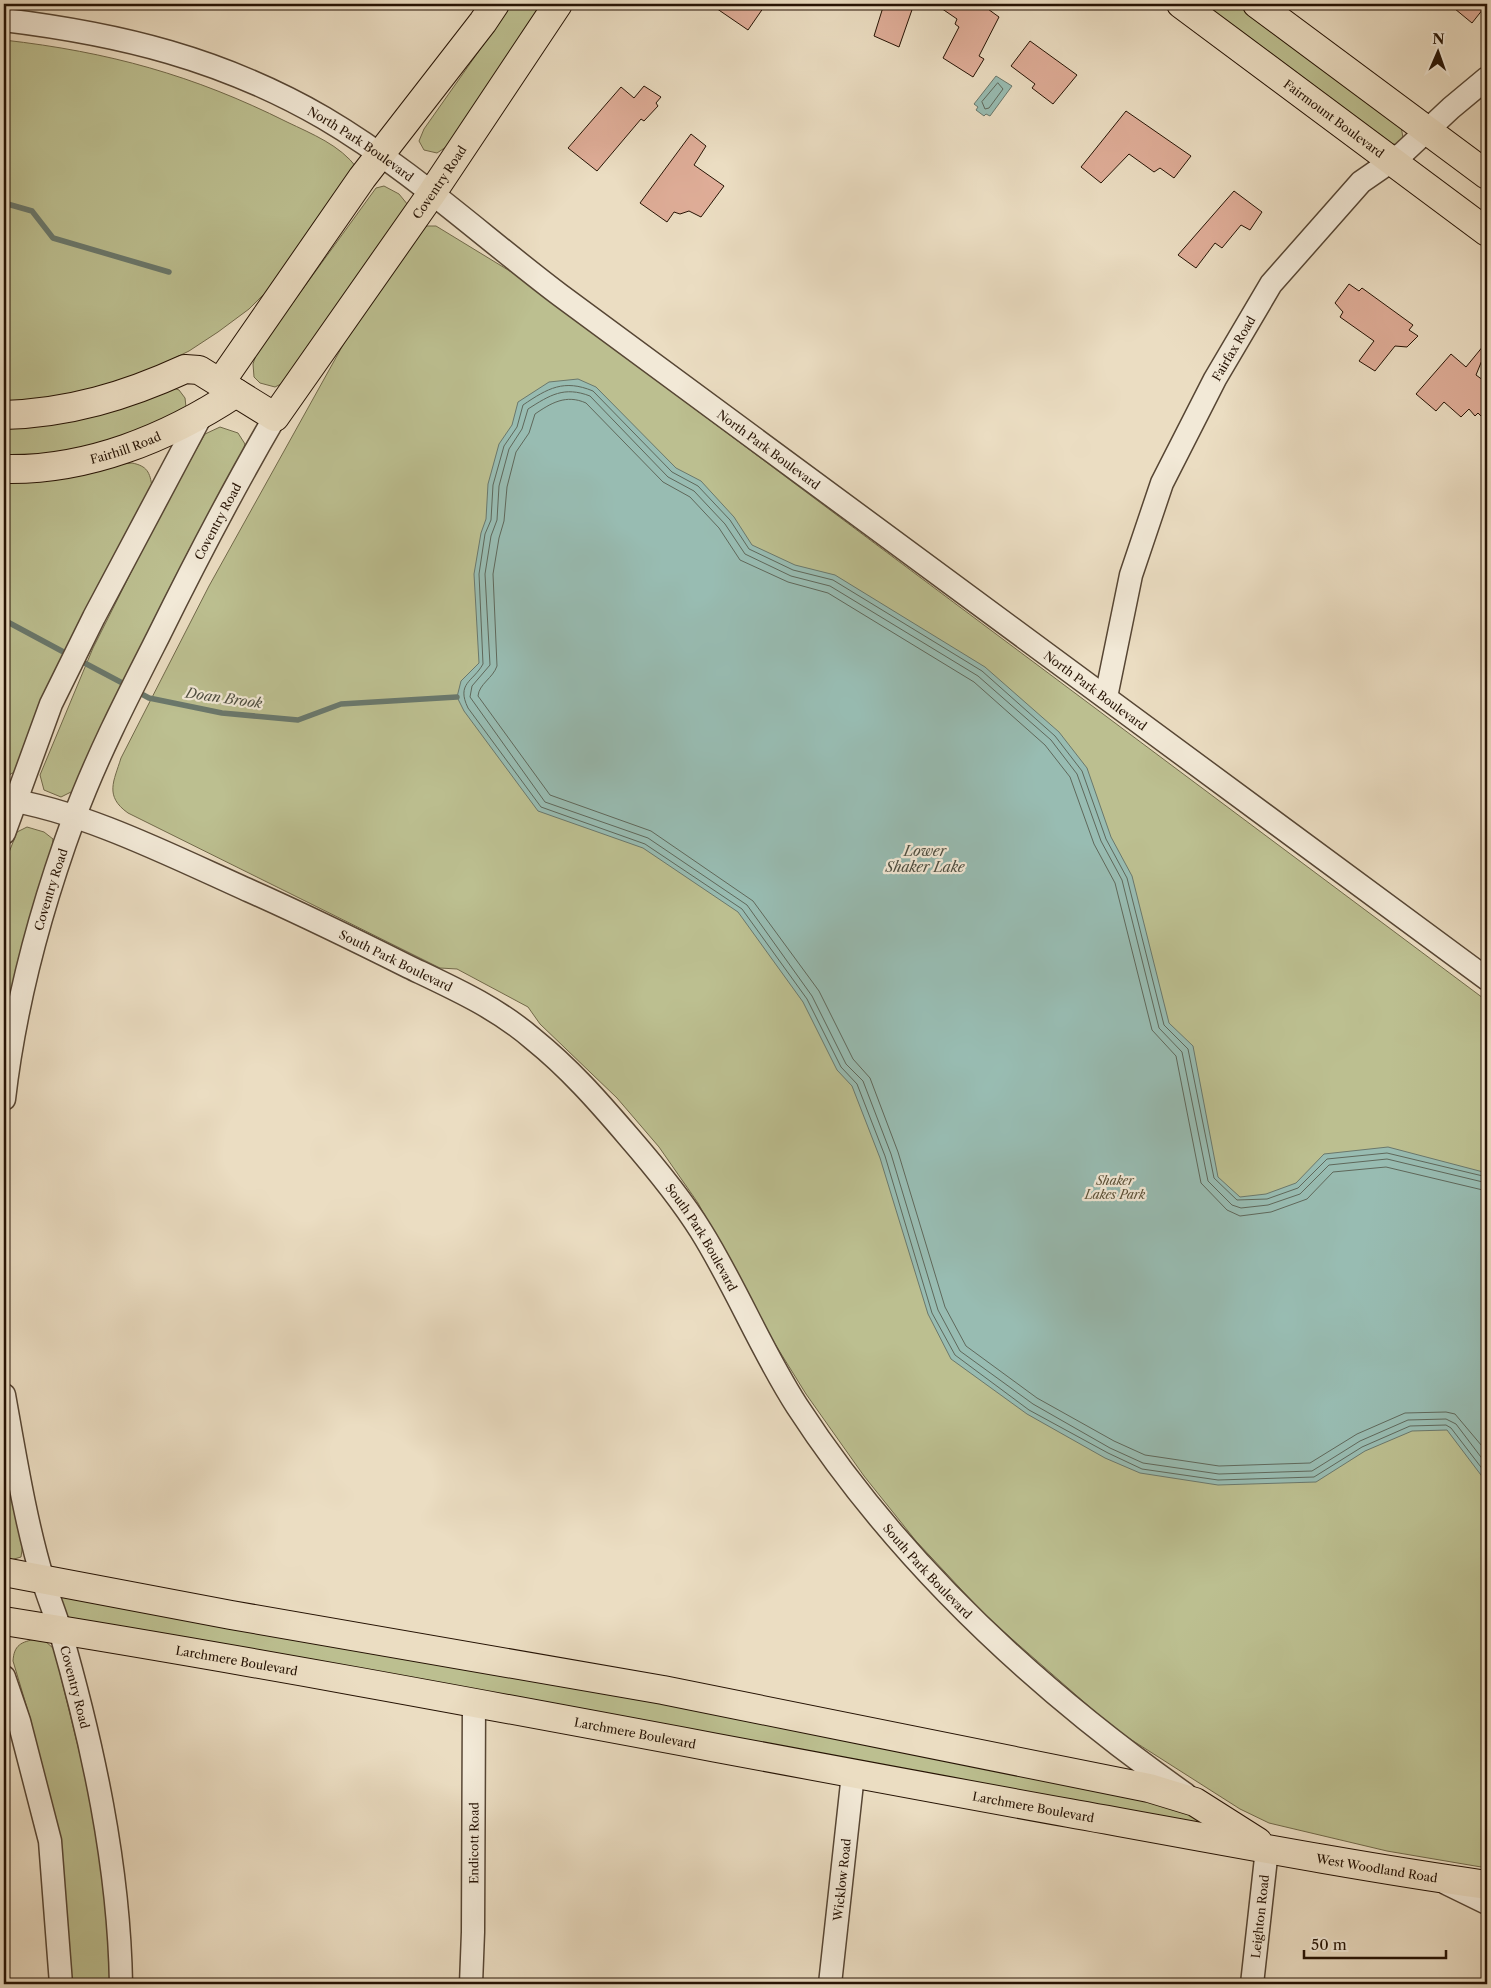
<svg xmlns="http://www.w3.org/2000/svg" width="1491" height="1988" font-family="'Libre Caslon Text',serif">
<style>
.green{fill:#bcbf90;stroke:#71694a}
.water{fill:#98bcb2;stroke:#6a786c}
.lines{fill:none;stroke-linecap:round;stroke-linejoin:round}
.shore{stroke:#5f685b;stroke-width:1}
.stream{stroke:#6a786c;stroke-width:5.5}
.building{fill:#dfad98;stroke:#261304}
.minor-casing{stroke:#574634;stroke-width:25}
.major-casing{stroke:#261304;stroke-width:30}
.minor{stroke:#f2e9d7;stroke-width:22}
.major{stroke:#ebddc2;stroke-width:28}
.labels{text-anchor:middle;dominant-baseline:central;stroke-width:4.5;stroke-linejoin:round;paint-order:stroke}
.street-label{font-size:12px;fill:#261304;stroke:#f2e9d7}
.park-label{font-size:12px;font-style:italic;fill:#5a4f35;stroke:#f2e9d7}
.water-label{font-size:14px;font-style:italic;fill:#4e4e41;stroke:#f2e9d7}
</style>
<rect width="100%" height="100%" fill="#ebddc2"/>
<filter id="stains"><feTurbulence type="fractalNoise" baseFrequency=".004" numOctaves="4"/><feColorMatrix values="0 0 0 0 .2 0 0 0 0 .09 0 0 0 0 .02 0 0 0 .5 -.17"/></filter>
<radialGradient id="worn" r=".72"><stop offset=".6" stop-color="#630" stop-opacity="0"/><stop offset="1" stop-color="#630" stop-opacity=".3"/></radialGradient>
<g class="green">
<polygon points="512,4 544,4 449,145 437,153 424,150 419,141 424,129"/>
<polygon points="1196,4 1239,4 1401,126 1403,138 1398,145 1386,143"/>
<path d="M 4,40 C 109,52 193,75 287,122 C 312,134 340,145 357,168 L 268,290 L 249,309 L 218,332 L 189,351 L 140,375 L 96,391 L 4,405 Z"/>
<polygon points="384,186 399,194 408,205 289,380 275,387 260,383 254,377 253,364 257,352 376,188"/>
<path d="M 427,226 L 436,226 L 513,273 L 1487,1001 L 1487,1868 L 1387,1851 L 1269,1823 L 1240,1809 L 1116,1730 L 988,1618 L 916,1541 L 864,1476 L 806,1394 L 775,1344 L 698,1203 L 659,1147 L 617,1098 L 540,1024 L 528,1007 L 457,969 L 440,968 L 128,813 C 104,796 114,781 121,758 L 209,586 L 343,345 L 365,308 L 422,230 Z"/>
<polygon points="171,387 179,390 185,398 186,407 178,416 75,454 4,460 4,427"/>
<path d="M 220,427 L 238,433 L 245,444 C 236,482 208,514 190,548 C 149,627 111,707 77,789 L 61,797 L 44,790 L 40,775 L 93,648 L 163,509 L 205,434 Z"/>
<path d="M 132,463 C 147,466 150,472 152,487 L 16,771 L 4,778 L 4,477 Z"/>
<polygon points="27,827 44,832 53,839 52,852 4,1050 4,865 17,832"/>
<polygon points="4,1443 23,1543 21,1557 4,1562"/>
<polygon points="43,1580 1149,1788 1267,1849 60,1630"/>
<path d="M 36,1639 L 44,1640 L 54,1649 L 87,1783 L 104,1866 L 112,1984 L 70,1984 L 51,1811 L 31,1721 L 13,1661 C 14,1645 21,1642 36,1639 Z"/>
</g>
<g class="water">
<polygon points="996,76 1012,86 990,116 986,114 984,116 976,110 978,107 974,104"/>
<polygon points="578,379 596,387 676,468 701,481 734,517 752,545 795,565 835,575 985,667 1059,732 1087,768 1111,837 1132,876 1169,1023 1193,1046 1218,1177 1240,1197 1266,1194 1296,1183 1324,1154 1388,1147 1487,1173 1487,1483 1447,1430 1412,1431 1365,1451 1316,1482 1218,1485 1140,1473 1105,1458 1027,1414 951,1359 928,1314 880,1158 852,1086 837,1070 803,1002 738,912 643,848 538,811 464,711 457,697 461,681 479,663 474,574 481,533 486,519 488,484 499,444 512,425 518,402 549,382"/>
</g>
<g class="lines">
<g class="shore">
<polygon points="998,83 1003,89 989,108 985,109 982,102"/>
<path d="M 1487,1177 L 1387,1153 L 1327,1159 L 1298,1188 L 1267,1199 L 1237,1200 L 1214,1178 L 1188,1049 L 1164,1025 L 1127,878 L 1106,839 L 1082,771 L 1055,736 L 982,671 L 833,580 L 793,570 L 749,549 L 730,520 L 698,486 L 672,472 L 593,391 C 564,379 548,388 523,405 L 517,427 L 504,446 L 493,485 L 491,520 L 485,534 L 479,574 L 483,664 C 473,682 456,683 468,708 L 541,807 L 645,844 L 742,909 L 807,999 L 841,1067 L 857,1084 L 885,1156 L 932,1313 L 955,1355 L 1029,1410 L 1108,1453 L 1142,1469 L 1218,1480 L 1314,1477 L 1362,1447 L 1410,1426 L 1446,1425 L 1451,1428 L 1487,1475"/>
<path d="M 1487,1183 L 1387,1159 L 1329,1165 L 1300,1194 L 1268,1205 L 1241,1208 L 1232,1205 L 1208,1181 L 1182,1052 L 1159,1028 L 1122,880 L 1101,841 L 1077,774 L 1051,740 L 978,676 L 830,586 L 791,576 L 745,554 L 725,524 L 694,491 L 668,477 L 590,396 C 564,386 550,395 528,409 L 522,429 L 509,449 L 499,486 L 497,520 L 491,536 L 485,574 L 490,665 L 472,686 L 470,697 L 545,802 L 648,838 L 747,905 L 812,996 L 846,1064 L 863,1081 L 891,1154 L 938,1310 L 960,1351 L 1033,1404 L 1110,1448 L 1143,1463 L 1219,1474 L 1312,1471 L 1360,1441 L 1408,1420 L 1446,1419 L 1456,1424 L 1487,1465"/>
<path d="M 1487,1191 L 1386,1167 L 1333,1172 L 1307,1199 L 1271,1212 L 1240,1216 L 1227,1210 L 1201,1183 L 1176,1056 L 1152,1030 L 1115,883 L 1094,844 L 1070,777 L 1045,745 L 974,682 L 828,593 L 788,582 L 740,560 L 719,528 L 690,497 L 663,482 L 586,403 C 566,394 551,403 535,414 L 529,433 L 516,452 L 507,487 L 504,521 L 499,538 L 493,574 L 497,666 C 493,678 479,684 478,696 L 550,795 L 651,831 L 753,901 L 819,991 L 853,1059 L 870,1078 L 898,1152 L 945,1307 L 966,1346 L 1037,1398 L 1114,1441 L 1145,1455 L 1219,1466 L 1310,1463 L 1357,1434 L 1405,1413 L 1446,1412 L 1455,1414 L 1487,1452"/>
</g>
<g class="stream">
<polyline points="4,203 32,211 53,238 169,272"/>
<polyline points="4,620 71,656"/>
<polyline points="79,660 128,686"/>
<polyline points="136,691 149,698 222,713 298,720 341,704 457,697"/>
</g>
</g>
<g class="building">
<polygon points="710,4 766,4 748,30"/>
<polygon points="884,4 914,4 899,47 874,36"/>
<polygon points="935,4 981,4 999,17 979,56 984,59 973,77 943,58 959,27 955,24 957,19"/>
<polygon points="1449,4 1487,4 1472,23"/>
<polygon points="1030,41 1077,75 1053,104 1032,88 1035,84 1011,66"/>
<polygon points="644,86 661,97 656,103 658,106 644,121 641,119 597,171 568,148 621,87 634,98"/>
<polygon points="1126,111 1191,156 1174,178 1160,168 1154,172 1129,154 1101,183 1081,167"/>
<polygon points="691,134 706,146 694,165 724,186 701,217 689,211 680,214 674,212 667,222 640,203"/>
<polygon points="1234,191 1262,212 1250,230 1241,225 1222,248 1215,243 1196,268 1178,255"/>
<polygon points="1349,284 1359,291 1362,288 1413,325 1409,330 1418,336 1407,347 1395,346 1375,371 1359,361 1374,341 1340,317 1343,312 1335,303"/>
<polygon points="1484,345 1487,348 1476,375 1487,383 1487,422 1478,413 1475,416 1469,409 1461,417 1444,402 1436,411 1416,394 1451,354 1466,367"/>
</g>
<g class="lines">
<defs>
<g id="minor">
<path id="s1" d="M 4,20 C 120,34 222,59 324,118 C 409,168 482,236 560,295 L 1487,979"/>
<path id="s2" d="M 1106,697 L 1131,575 L 1162,483 L 1215,379 L 1271,284 L 1361,182 L 1403,153 L 1451,108 L 1487,78"/>
<path id="s3" d="M 4,799 C 84,811 176,858 250,891 C 304,915 357,941 409,967 C 453,988 496,1007 533,1039 C 569,1068 598,1101 628,1136 C 654,1166 680,1197 701,1231 C 736,1287 761,1350 797,1406 C 897,1560 1036,1689 1185,1794"/>
<polyline points="4,833 51,704 94,617 204,410"/>
<path id="s4" d="M 4,1099 C 15,1004 41,908 74,818 C 97,756 128,696 158,637 C 195,562 233,489 275,417"/>
<path id="s5" d="M 4,1395 C 15,1456 25,1520 43,1580 C 48,1597 55,1613 60,1630 C 93,1745 119,1865 121,1984"/>
<polyline points="4,1677 19,1721 50,1841 61,1984"/>
<polyline points="1446,1883 1487,1903"/>
<path id="s6" d="M 471,1984 L 473,1932 L 474,1701"/>
<path id="s7" d="M 830,1984 L 853,1774"/>
<path id="s8" d="M 1252,1984 L 1267,1849"/>
</g>
<g id="major">
<path id="s9" d="M 1181,4 L 1487,232"/>
<polyline points="1257,4 1487,175"/>
<polyline points="220,383 362,178 483,22 495,4"/>
<path id="s10" d="M 4,415 C 69,413 126,396 185,369 L 199,370 L 275,417 L 432,193 L 558,4"/>
<path id="s11" d="M 4,469 C 87,471 168,438 236,393"/>
<polyline points="4,1572 231,1615 663,1690 1149,1788 1195,1802 1258,1842"/>
<path id="s12" d="M 4,1621 C 360,1678 714,1749 1069,1813 C 1208,1838 1347,1865 1487,1885"/>
</g>
</defs>
<use href="#minor" class="minor-casing"/>
<use href="#major" class="major-casing"/>
<use href="#minor" class="minor"/>
<use href="#major" class="major"/>
</g>
<g class="labels">
<g class="street-label">
<text stroke="none"><textPath href="#s9" startOffset="191">Fairmount Boulevard</textPath></text>
<text stroke="none"><textPath href="#s1" startOffset="382">North Park Boulevard</textPath></text>
<text stroke="none"><textPath href="#s10" startOffset="578">Coventry Road</textPath></text>
<text stroke="none"><textPath href="#s2" startOffset="374">Fairfax Road</textPath></text>
<text stroke="none"><textPath href="#s11" startOffset="124">Fairhill Road</textPath></text>
<text stroke="none"><textPath href="#s1" startOffset="892">North Park Boulevard</textPath></text>
<text stroke="none"><textPath href="#s4" startOffset="620">Coventry Road</textPath></text>
<text stroke="none"><textPath href="#s1" startOffset="1298">North Park Boulevard</textPath></text>
<text stroke="none"><textPath href="#s4" startOffset="215">Coventry Road</textPath></text>
<text stroke="none"><textPath href="#s3" startOffset="425">South Park Boulevard</textPath></text>
<text stroke="none"><textPath href="#s3" startOffset="845">South Park Boulevard</textPath></text>
<text stroke="none"><textPath href="#s3" startOffset="1250">South Park Boulevard</textPath></text>
<text stroke="none"><textPath href="#s12" startOffset="236">Larchmere Boulevard</textPath></text>
<text stroke="none"><textPath href="#s5" startOffset="301">Coventry Road</textPath></text>
<text stroke="none"><textPath href="#s12" startOffset="641">Larchmere Boulevard</textPath></text>
<text stroke="none"><textPath href="#s12" startOffset="1046">Larchmere Boulevard</textPath></text>
<text stroke="none"><textPath href="#s6" startOffset="141">Endicott Road</textPath></text>
<text stroke="none"><textPath href="#s12" startOffset="1395">West Woodland Road</textPath></text>
<text stroke="none"><textPath href="#s7" startOffset="105">Wicklow Road</textPath></text>
<text stroke="none"><textPath href="#s8" startOffset="68">Leighton Road</textPath></text>
</g>
<g class="park-label">
<text x="1115" y="1180">Shaker<tspan x="1115" dy="14">Lakes Park</tspan></text>
</g>
<g class="water-label">
<text transform="translate(224 698) rotate(8)">Doan Brook</text>
<text x="925" y="851">Lower<tspan x="925" dy="16">Shaker Lake</tspan></text>
</g>
</g>
<rect width="1491" height="1988" fill="none" stroke="#ebddc2" stroke-width="20"/>
<rect x="5" y="5" width="1481" height="1978" fill="none" stroke="#261304" stroke-width="2.5"/>
<rect x="10" y="10" width="1471" height="1968" fill="none" stroke="#261304"/>
<g transform="translate(1438 52) rotate(2)" stroke="#f2e9d7" stroke-width="4" paint-order="stroke">
<path d="M0-4L9 19L0 12L-9 19Z" fill="#261304"/>
<text y="-8" font-size="14" font-weight="bold" text-anchor="middle" fill="#261304">N</text>
</g>
<path d="M1304 1950v8h142v-8" fill="none" stroke="#261304" stroke-width="2.5"/>
<text x="1311" y="1950" font-size="15" fill="#261304" stroke="#f2e9d7" stroke-width="4" paint-order="stroke">50 m</text>
<rect width="100%" height="100%" filter="url(#stains)"/>
<rect width="100%" height="100%" fill="url(#worn)"/>
</svg>
